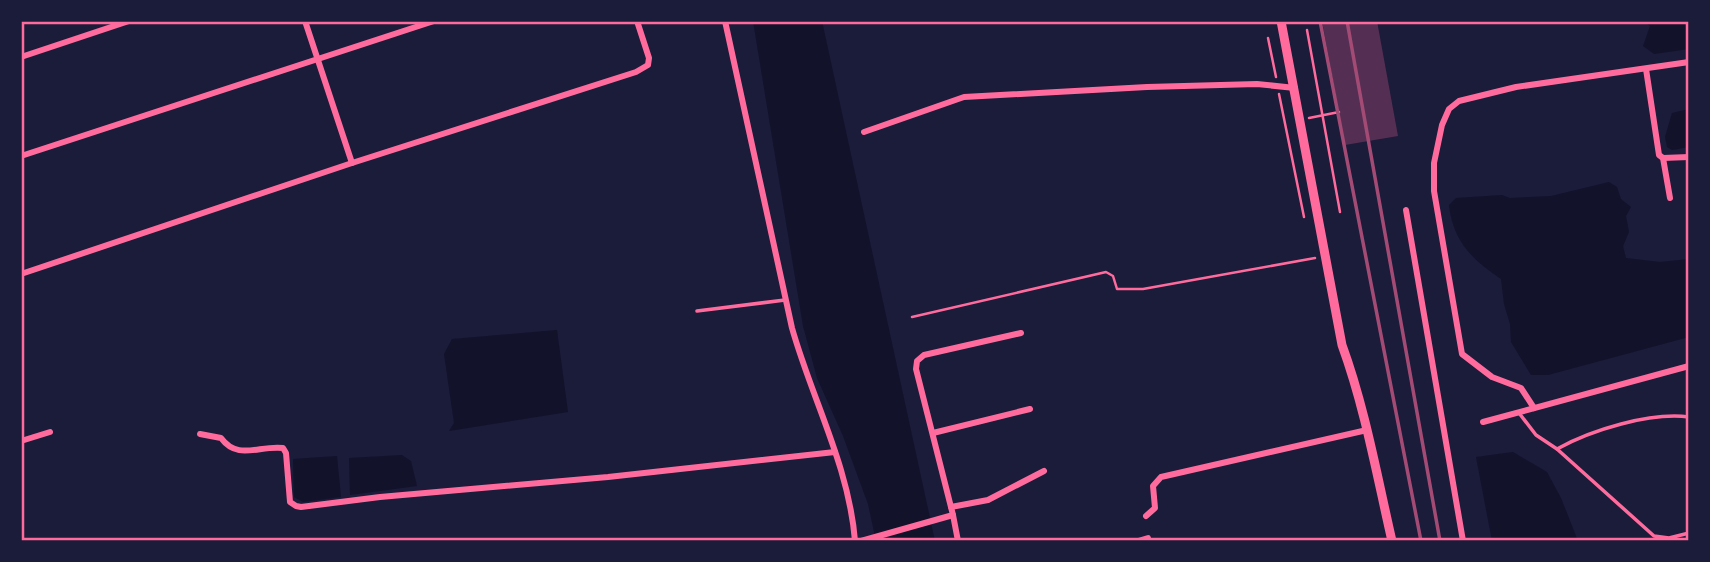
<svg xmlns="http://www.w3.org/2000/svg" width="1710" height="562" font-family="'Titillium Web',sans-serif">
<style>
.water{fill:#12122b}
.building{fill:#542f53}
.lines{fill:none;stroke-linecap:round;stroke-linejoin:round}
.path{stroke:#ff6b9d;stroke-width:2.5}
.service{stroke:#ff6b9d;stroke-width:3.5}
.minor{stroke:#ff6b9d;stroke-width:6}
.secondary{stroke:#ff6b9d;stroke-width:9}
.rail{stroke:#a44b75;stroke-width:3.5}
.neatline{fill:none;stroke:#ff6b9d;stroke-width:2.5}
</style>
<rect width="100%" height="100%" fill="#1b1b3a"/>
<g class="water">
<polygon points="753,21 822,21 935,541 876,541 868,504 843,436 817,378 803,326"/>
<polygon points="1643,21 1689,21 1689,49 1654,54 1643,46 1650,26"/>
<polygon points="1689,109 1689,147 1672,150 1667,147 1665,137 1672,113"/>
<path d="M 1609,182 L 1617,187 L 1621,199 L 1631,207 L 1626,216 L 1629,232 L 1623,246 L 1626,258 L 1660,262 L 1689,259 L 1689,337 L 1548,375 L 1531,375 L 1511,342 L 1510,324 L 1504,304 L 1501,279 C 1473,260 1453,242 1449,205 L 1456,198 L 1502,195 L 1510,198 L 1551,196 Z"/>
<polygon points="557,330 568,412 449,431 454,423 444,354 452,339"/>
<polygon points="1513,452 1547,472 1561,498 1578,541 1492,541 1476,457"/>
<polygon points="402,455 411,461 417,486 350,495 349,458"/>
<polygon points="337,456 341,497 303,502 294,497 293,459"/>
</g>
<polygon class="building" points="1322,21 1377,21 1398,136 1345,145"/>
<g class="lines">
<g class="path">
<polyline points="1307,30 1340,212"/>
<polyline points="1268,38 1276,77"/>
<polyline points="1279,94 1304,217"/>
<polyline points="1309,118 1339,112"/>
<polyline points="912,317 1106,272 1113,276 1117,289 1143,289 1315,258"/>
</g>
<g class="service">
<polyline points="697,311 785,300"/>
<polyline points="1519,413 1536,435 1557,449 1654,536 1669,538 1689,533"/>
<path d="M 1557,449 C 1591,430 1650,412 1689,417"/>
</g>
<g class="minor">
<polyline points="305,21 352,163"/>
<path d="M 725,21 L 792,328 C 812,399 849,466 855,541"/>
<polyline points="21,57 129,21"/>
<polyline points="1646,69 1659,155 1663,158 1670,198"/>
<polyline points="864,132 964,97 1147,87 1257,84 1295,88"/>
<polyline points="21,156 434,21"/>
<polyline points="1663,158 1689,157"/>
<polyline points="1406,210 1463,541"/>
<polyline points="21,274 352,163 636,72 648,65 649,58 637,21"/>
<polyline points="1534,408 1521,388 1492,377 1462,354 1434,191 1434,163 1442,125 1449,109 1459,101 1516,87 1689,62"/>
<polyline points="1483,422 1689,366"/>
<polyline points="933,433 1030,409"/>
<path d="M 200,434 L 221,438 C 238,461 259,445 283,448 L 286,453 L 290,502 L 296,506 L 301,507 L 380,497 L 608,477 L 835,452"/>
<polyline points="21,441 50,432"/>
<polyline points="951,507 988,500 1044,471"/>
<polyline points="953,515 958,541"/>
<polyline points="1146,516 1155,508 1153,486 1161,477 1367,430"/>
<polyline points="861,541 953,515 916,369 917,361 924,355 1021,333"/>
<polyline points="1138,541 1148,538"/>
</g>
<path class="secondary" d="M 1281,21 L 1342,345 C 1365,408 1377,476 1392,541"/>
<g class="rail">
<polyline points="1320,21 1421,541"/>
<polyline points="1347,21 1440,541"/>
</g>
</g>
<rect width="1710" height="562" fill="none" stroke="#1b1b3a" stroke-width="46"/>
<rect x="23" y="23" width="1664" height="516" class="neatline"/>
</svg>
